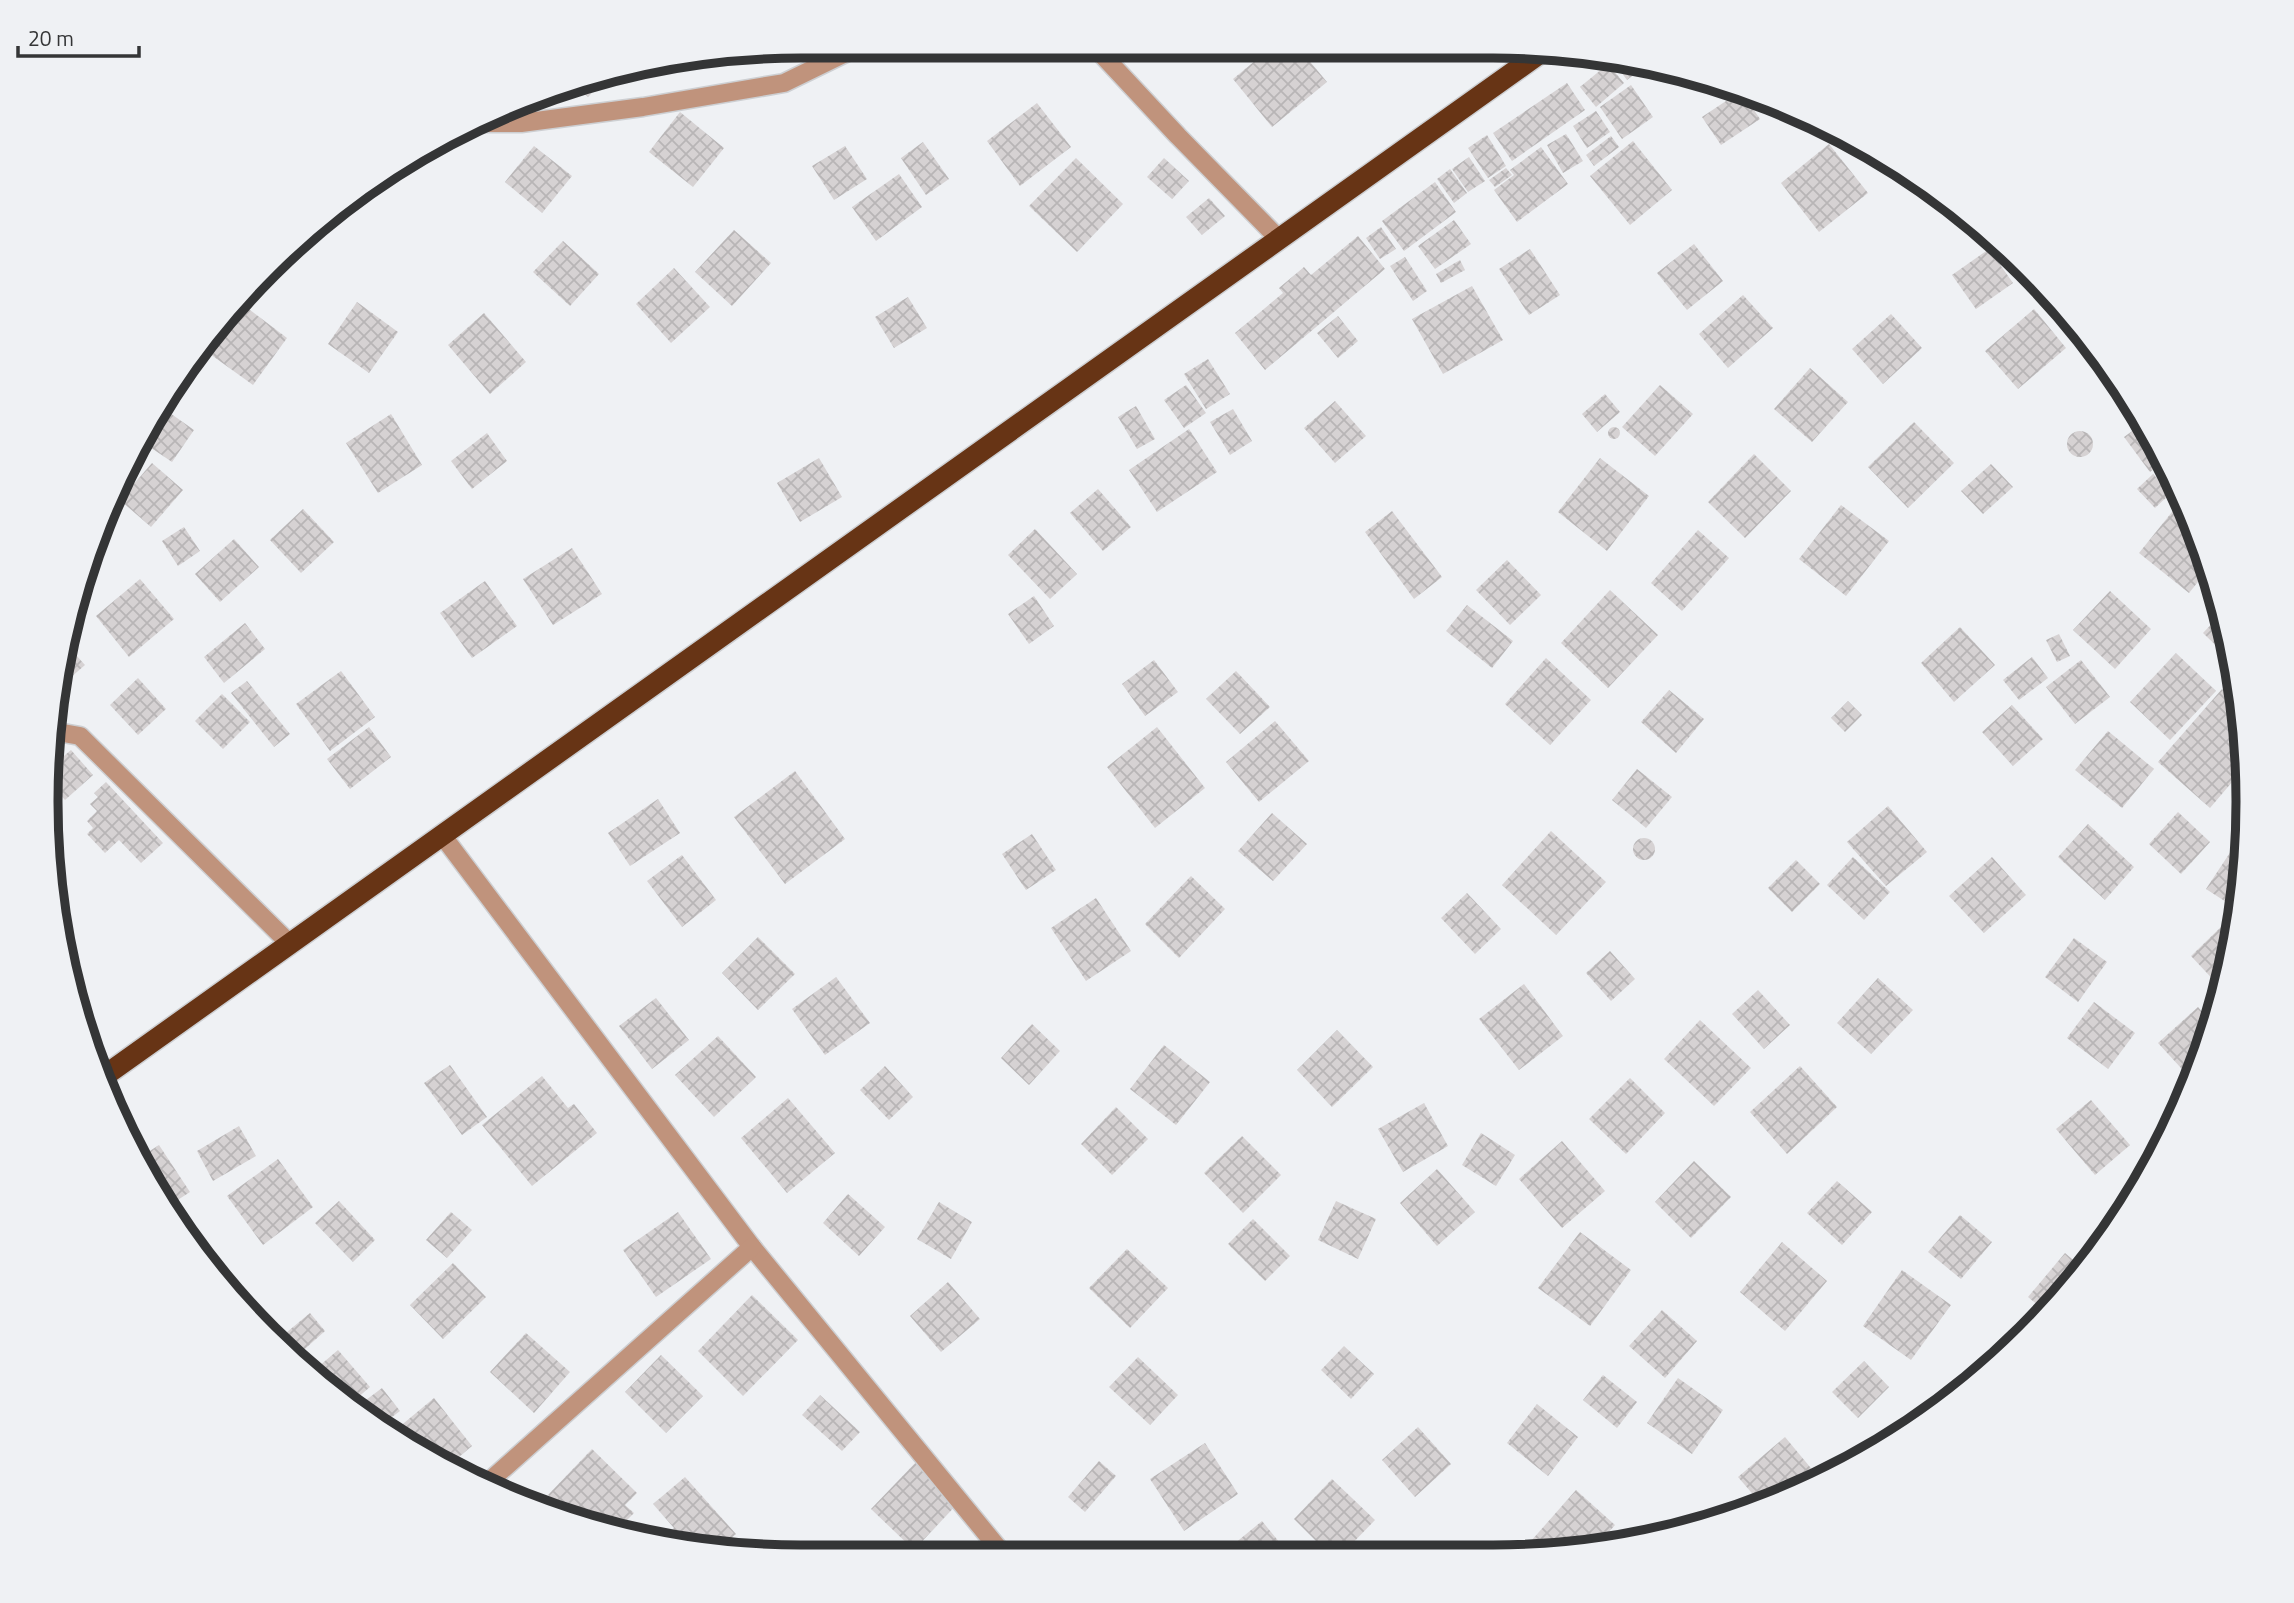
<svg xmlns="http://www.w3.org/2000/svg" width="2294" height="1603" font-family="'Titillium Web',sans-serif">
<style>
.building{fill:url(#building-cross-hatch)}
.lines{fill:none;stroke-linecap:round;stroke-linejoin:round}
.street-casing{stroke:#cdcfd2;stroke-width:21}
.highway-casing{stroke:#cdcfd2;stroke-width:24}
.street{stroke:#c0937c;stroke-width:18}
.highway{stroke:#673415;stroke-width:21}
.rim{fill:none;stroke:#343536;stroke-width:9}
</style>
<defs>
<pattern id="building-cross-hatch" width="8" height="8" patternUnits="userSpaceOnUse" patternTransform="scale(1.75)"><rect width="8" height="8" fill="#d6d2d3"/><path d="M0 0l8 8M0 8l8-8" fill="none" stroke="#b8b5b6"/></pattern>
</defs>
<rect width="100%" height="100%" fill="#eff1f4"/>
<g class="building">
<polygon points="1273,46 1297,46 1327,82 1272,127 1233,79"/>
<polygon points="1610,57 1640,60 1649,63 1627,80"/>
<polygon points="1608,64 1624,83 1596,107 1580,87"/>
<polygon points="605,71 611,71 588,97 572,83"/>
<polygon points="1567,83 1585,110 1512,161 1493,133"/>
<polygon points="1631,85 1653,117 1622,139 1600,107"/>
<polygon points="1741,91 1760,119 1721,145 1702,117"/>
<polygon points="1037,103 1071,147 1020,186 987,141"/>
<polygon points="1596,111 1610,132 1587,148 1573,126"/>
<polygon points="680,112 724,148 693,187 649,152"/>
<polygon points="1566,134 1583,161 1563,173 1547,145"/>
<polygon points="1487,135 1506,166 1488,178 1468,148"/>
<polygon points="1611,136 1619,147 1594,166 1586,155"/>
<polygon points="1633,141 1672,190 1630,225 1590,176"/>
<polygon points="923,142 949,179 926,195 901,158"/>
<polygon points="1829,144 1868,193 1819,232 1781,183"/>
<polygon points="534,146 572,176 542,213 505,182"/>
<polygon points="845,146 867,179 834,200 812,166"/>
<polygon points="1541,147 1568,184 1517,222 1494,190 1514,175 1510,170"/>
<polygon points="1469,157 1485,181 1468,192 1452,169"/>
<polygon points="1076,158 1123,204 1077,252 1029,206"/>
<polygon points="1164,158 1189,181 1172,199 1147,177"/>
<polygon points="1506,168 1512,175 1495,187 1489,180"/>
<polygon points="1450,169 1467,193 1454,203 1437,179"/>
<polygon points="899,174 922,207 876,241 852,207"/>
<polygon points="1435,182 1456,212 1404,251 1382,221"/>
<polygon points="1209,198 1225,216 1202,235 1186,217"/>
<polygon points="1454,220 1471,244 1435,269 1418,246"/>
<polygon points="1381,227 1396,249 1380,259 1366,238"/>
<polygon points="734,230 771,263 732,306 695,272"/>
<polygon points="1358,236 1385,269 1265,370 1235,333 1283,293 1279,288 1304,267 1311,275"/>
<polygon points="563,241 599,274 570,306 533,272"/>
<polygon points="1694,244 1723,281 1687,310 1657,273"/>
<polygon points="1530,249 1560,295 1529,315 1499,269"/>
<polygon points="1989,249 2013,283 1976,309 1952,275"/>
<polygon points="1405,257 1427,291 1413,301 1390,266"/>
<polygon points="1460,260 1465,270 1441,283 1436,274"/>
<polygon points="674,268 710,307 671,343 636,304"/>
<polygon points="1472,286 1503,340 1443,374 1412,319"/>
<polygon points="1743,295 1773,328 1728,368 1699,334"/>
<polygon points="908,297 927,328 894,348 875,317"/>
<polygon points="238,301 287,338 253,385 203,349"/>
<polygon points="357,302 398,332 369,373 328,344"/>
<polygon points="2034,309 2066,348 2018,389 1985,351"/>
<polygon points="484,313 526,362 490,394 448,345"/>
<polygon points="1891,314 1922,348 1883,384 1852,349"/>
<polygon points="1338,316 1358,341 1338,358 1317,333"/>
<polygon points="1208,359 1230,394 1206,409 1184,374"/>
<polygon points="1810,368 1848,402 1812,442 1774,409"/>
<polygon points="1186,385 1206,413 1184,428 1164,400"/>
<polygon points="1660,385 1693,414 1655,456 1622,427"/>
<polygon points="1605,394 1620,412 1597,432 1582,414"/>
<polygon points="1335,401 1366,436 1335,463 1304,428"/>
<polygon points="160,406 194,430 172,462 141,441"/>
<polygon points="1136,406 1155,439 1137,449 1118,417"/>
<polygon points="1233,409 1252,441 1230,455 1210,422"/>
<polygon points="391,414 422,465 378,493 346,443"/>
<polygon points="2146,421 2164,462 2150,472 2124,437"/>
<polygon points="1914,422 1954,463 1908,508 1868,467"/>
<circle cx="1614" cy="433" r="6"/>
<polygon points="1189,429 1217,472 1157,512 1129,470"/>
<circle cx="2080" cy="444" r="13"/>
<polygon points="487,433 507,461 472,489 451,461"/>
<polygon points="1754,454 1791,491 1745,538 1708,502"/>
<polygon points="819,458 842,497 800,522 777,483"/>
<polygon points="1600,458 1649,496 1607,551 1558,512"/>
<polygon points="152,463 183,490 151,527 120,500"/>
<polygon points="1991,464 2013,487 1983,514 1961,491"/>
<polygon points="2153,474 2171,493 2155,508 2137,489"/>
<polygon points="1098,489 1131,527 1103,551 1070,513"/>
<polygon points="1841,505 1889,541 1846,596 1799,559"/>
<polygon points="2176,507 2190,519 2210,567 2189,593 2139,553"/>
<polygon points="303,509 334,542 301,573 270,540"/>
<polygon points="1392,511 1442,577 1414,599 1365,532"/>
<polygon points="184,527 200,551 178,566 162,541"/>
<polygon points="1035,529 1077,574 1050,599 1008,555"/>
<polygon points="1698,530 1729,558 1682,611 1651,583"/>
<polygon points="234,539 259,567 220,602 195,574"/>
<polygon points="572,548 602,594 553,625 523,579"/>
<polygon points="1507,560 1541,595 1510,625 1476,590"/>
<polygon points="140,579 174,619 129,657 96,616"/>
<polygon points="485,581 517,626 472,658 440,613"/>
<polygon points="1610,590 1658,635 1608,688 1561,643"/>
<polygon points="2110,591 2151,629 2115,669 2073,630"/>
<polygon points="1034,596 1054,626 1029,644 1008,614"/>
<polygon points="1467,605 1513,641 1492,668 1446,631"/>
<polygon points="2221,614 2231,655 2232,661 2203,633"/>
<polygon points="245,623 265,649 224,683 204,657"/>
<polygon points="1960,627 1995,665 1954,702 1921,663"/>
<polygon points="2059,634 2070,656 2057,662 2046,640"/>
<polygon points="67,645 85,665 55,691"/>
<polygon points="2176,653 2216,691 2170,740 2130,702"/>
<polygon points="2032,657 2048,678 2019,700 2003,680"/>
<polygon points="1546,658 1591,700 1550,745 1505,704"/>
<polygon points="1154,660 1178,692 1145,716 1122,684"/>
<polygon points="2081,660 2110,697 2075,724 2046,687"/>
<polygon points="341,671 375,717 330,751 296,704"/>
<polygon points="1236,671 1270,707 1240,734 1206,699"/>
<polygon points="138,678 166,709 138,735 110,705"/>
<polygon points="247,681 290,734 274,747 231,693"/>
<polygon points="2222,689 2242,707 2244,768 2210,808 2158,762"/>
<polygon points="1669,690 1704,719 1676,753 1641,722"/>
<polygon points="222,694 250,722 223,749 195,721"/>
<polygon points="1848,701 1862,715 1845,732 1831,718"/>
<polygon points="2012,705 2043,739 2013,766 1982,732"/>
<polygon points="1275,721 1309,761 1259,802 1226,762"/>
<polygon points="369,727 391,757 350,789 327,759"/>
<polygon points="1157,727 1205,788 1155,828 1107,767"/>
<polygon points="2108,731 2154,769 2122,808 2075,770"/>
<polygon points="71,750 93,775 65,800 52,785 52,766"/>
<polygon points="1637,769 1672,797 1646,828 1612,800"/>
<polygon points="795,771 845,839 785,884 734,817"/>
<polygon points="106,782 163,843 141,863 119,840 105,853 87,834 93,828 87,821 97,811 90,804 98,797 94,793"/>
<polygon points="658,799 680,833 630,866 608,833"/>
<polygon points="1888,806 1927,852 1886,886 1847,842"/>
<polygon points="2246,808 2246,833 2236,827"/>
<polygon points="2178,812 2210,842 2181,874 2149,844"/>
<polygon points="1272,813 1307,844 1273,881 1238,851"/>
<polygon points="2088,824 2134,867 2105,900 2058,857"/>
<polygon points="1551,831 1606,882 1556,935 1502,885"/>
<polygon points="1032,834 1056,870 1026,890 1002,854"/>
<circle cx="1644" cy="849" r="11"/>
<polygon points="2235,845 2247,853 2237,909 2206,889"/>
<polygon points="682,855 716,900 682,927 647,881"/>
<polygon points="1853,857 1890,892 1864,920 1827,885"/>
<polygon points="1992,857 2026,895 1984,933 1949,896"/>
<polygon points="1796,860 1820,884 1792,912 1768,888"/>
<polygon points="1191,876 1225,909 1179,958 1145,924"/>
<polygon points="1467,893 1501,929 1475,954 1441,918"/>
<polygon points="1096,898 1131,951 1086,981 1051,928"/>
<polygon points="2224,924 2233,934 2225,985 2221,988 2191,956"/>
<polygon points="758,937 795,974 758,1010 722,973"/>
<polygon points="2074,938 2107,962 2078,1002 2045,977"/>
<polygon points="1610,951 1635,979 1611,1001 1586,973"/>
<polygon points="69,975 85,993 76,1001 75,1001"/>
<polygon points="836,977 870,1023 825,1055 792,1009"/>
<polygon points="1878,978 1913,1010 1871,1054 1837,1023"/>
<polygon points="1524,984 1563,1036 1519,1070 1479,1019"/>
<polygon points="1758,990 1790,1025 1764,1049 1732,1014"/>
<polygon points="656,998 689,1040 652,1069 619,1026"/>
<polygon points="2094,1002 2135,1033 2108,1069 2067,1038"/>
<polygon points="2198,1007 2213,1024 2192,1080 2158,1043"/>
<polygon points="1700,1020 1751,1068 1714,1106 1664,1059"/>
<polygon points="1032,1024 1060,1051 1029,1085 1001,1058"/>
<polygon points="1337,1030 1373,1067 1332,1107 1297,1070"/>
<polygon points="718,1036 756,1077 714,1117 675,1075"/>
<polygon points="1164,1045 1210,1082 1176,1125 1130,1089"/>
<polygon points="450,1065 487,1117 462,1135 424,1083"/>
<polygon points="885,1066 913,1097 889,1120 860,1090"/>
<polygon points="1800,1066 1837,1107 1787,1154 1750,1112"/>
<polygon points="542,1076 568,1108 574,1104 597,1133 532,1186 482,1125"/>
<polygon points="1630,1078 1665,1113 1626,1154 1589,1119"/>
<polygon points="788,1098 835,1153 787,1193 741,1138"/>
<polygon points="2091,1100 2130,1145 2095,1175 2056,1129"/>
<polygon points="1424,1103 1448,1146 1403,1172 1378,1129"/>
<polygon points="1116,1107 1148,1139 1112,1175 1081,1144"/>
<polygon points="239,1126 256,1156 213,1181 197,1151"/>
<polygon points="1481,1133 1515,1155 1496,1186 1462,1165"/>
<polygon points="1242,1136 1281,1175 1243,1213 1204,1173"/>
<polygon points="1562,1141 1605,1191 1562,1228 1519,1179"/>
<polygon points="159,1145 190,1192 170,1205 139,1158"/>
<polygon points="278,1159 313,1207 263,1245 227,1196"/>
<polygon points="1694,1161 1731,1197 1691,1238 1655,1202"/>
<polygon points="1437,1169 1475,1212 1437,1246 1400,1203"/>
<polygon points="1837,1181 1872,1212 1842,1245 1807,1213"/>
<polygon points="848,1194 885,1227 859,1256 823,1223"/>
<polygon points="339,1201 375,1240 353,1262 315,1223"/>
<polygon points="1336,1201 1376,1219 1358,1259 1318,1240"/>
<polygon points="939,1202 972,1222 951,1259 917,1239"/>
<polygon points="451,1212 472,1230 447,1258 426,1240"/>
<polygon points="678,1212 711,1259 656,1297 623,1250"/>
<polygon points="1960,1215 1992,1242 1961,1279 1928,1252"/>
<polygon points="1253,1219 1290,1256 1265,1281 1228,1244"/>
<polygon points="1580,1232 1631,1270 1590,1326 1538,1288"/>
<polygon points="1782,1242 1827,1281 1785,1331 1740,1292"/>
<polygon points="1127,1249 1168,1288 1130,1328 1089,1288"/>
<polygon points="2065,1253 2085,1270 2046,1312 2028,1297"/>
<polygon points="453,1263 486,1297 443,1339 410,1305"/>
<polygon points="1902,1270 1951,1305 1911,1360 1863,1326"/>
<polygon points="948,1282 980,1319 941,1352 910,1316"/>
<polygon points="752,1295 798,1340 743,1396 698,1351"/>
<polygon points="1662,1310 1697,1341 1665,1378 1629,1346"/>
<polygon points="310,1313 325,1331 297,1356 281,1337"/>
<polygon points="526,1333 570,1372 534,1413 490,1372"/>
<polygon points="2001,1341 2013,1346 1988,1372"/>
<polygon points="1344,1346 1374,1374 1351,1399 1321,1370"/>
<polygon points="338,1350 370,1387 348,1406 311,1373"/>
<polygon points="661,1355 703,1396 666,1433 625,1392"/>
<polygon points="1138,1357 1178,1395 1150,1425 1109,1387"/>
<polygon points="1864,1361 1889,1387 1858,1418 1832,1392"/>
<polygon points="1603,1375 1637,1402 1617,1428 1583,1400"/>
<polygon points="1678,1378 1723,1410 1692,1454 1647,1423"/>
<polygon points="382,1388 400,1411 380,1426 354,1409"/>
<polygon points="820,1395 860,1432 842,1451 802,1415"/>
<polygon points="434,1398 472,1446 447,1467 392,1433"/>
<polygon points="1537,1404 1578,1437 1548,1476 1507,1443"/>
<polygon points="1418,1427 1451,1464 1415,1497 1382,1460"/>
<polygon points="1785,1437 1820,1479 1813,1485 1763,1506 1738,1477"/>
<polygon points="1205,1443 1238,1494 1184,1531 1150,1479"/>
<polygon points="592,1449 637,1493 625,1505 634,1513 614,1533 573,1519 548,1495"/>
<polygon points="918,1460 960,1501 914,1550 871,1509"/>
<polygon points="1099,1461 1116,1476 1085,1512 1068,1497"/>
<polygon points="685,1477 736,1534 718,1550 660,1541 674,1528 653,1504"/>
<polygon points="1332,1479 1375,1520 1344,1552 1328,1553 1294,1519"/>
<polygon points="1576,1490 1615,1525 1592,1551 1542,1551 1531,1541"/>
<polygon points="1262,1521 1288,1553 1223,1553"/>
</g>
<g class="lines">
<defs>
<g id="street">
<polyline points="1094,46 1178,136 1279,239"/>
<polyline points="475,123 521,123 643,107 784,83 860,46"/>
<polyline points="52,731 80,736 289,943"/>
<polyline points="442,835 752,1247 1003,1554"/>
<polyline points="484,1486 752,1247"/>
</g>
<polyline id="highway" points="100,1079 1543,51"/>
</defs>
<use href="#street" class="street-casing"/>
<use href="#highway" class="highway-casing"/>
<use href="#street" class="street"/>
<use href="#highway" class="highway"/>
</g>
<path d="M0 0H2294V1603H0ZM801 58H1493A743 743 0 0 1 2236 801V802A743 743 0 0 1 1493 1545H801A743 743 0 0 1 58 802V801A743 743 0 0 1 801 58Z" fill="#eff1f4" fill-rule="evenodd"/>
<path class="rim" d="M801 58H1493A743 743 0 0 1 2236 801V802A743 743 0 0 1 1493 1545H801A743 743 0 0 1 58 802V801A743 743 0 0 1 801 58Z"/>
<path d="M18 46v10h121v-10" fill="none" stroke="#343536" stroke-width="3.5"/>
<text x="28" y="46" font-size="21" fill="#343536" stroke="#eff1f4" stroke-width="5" paint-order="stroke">20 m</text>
</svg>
